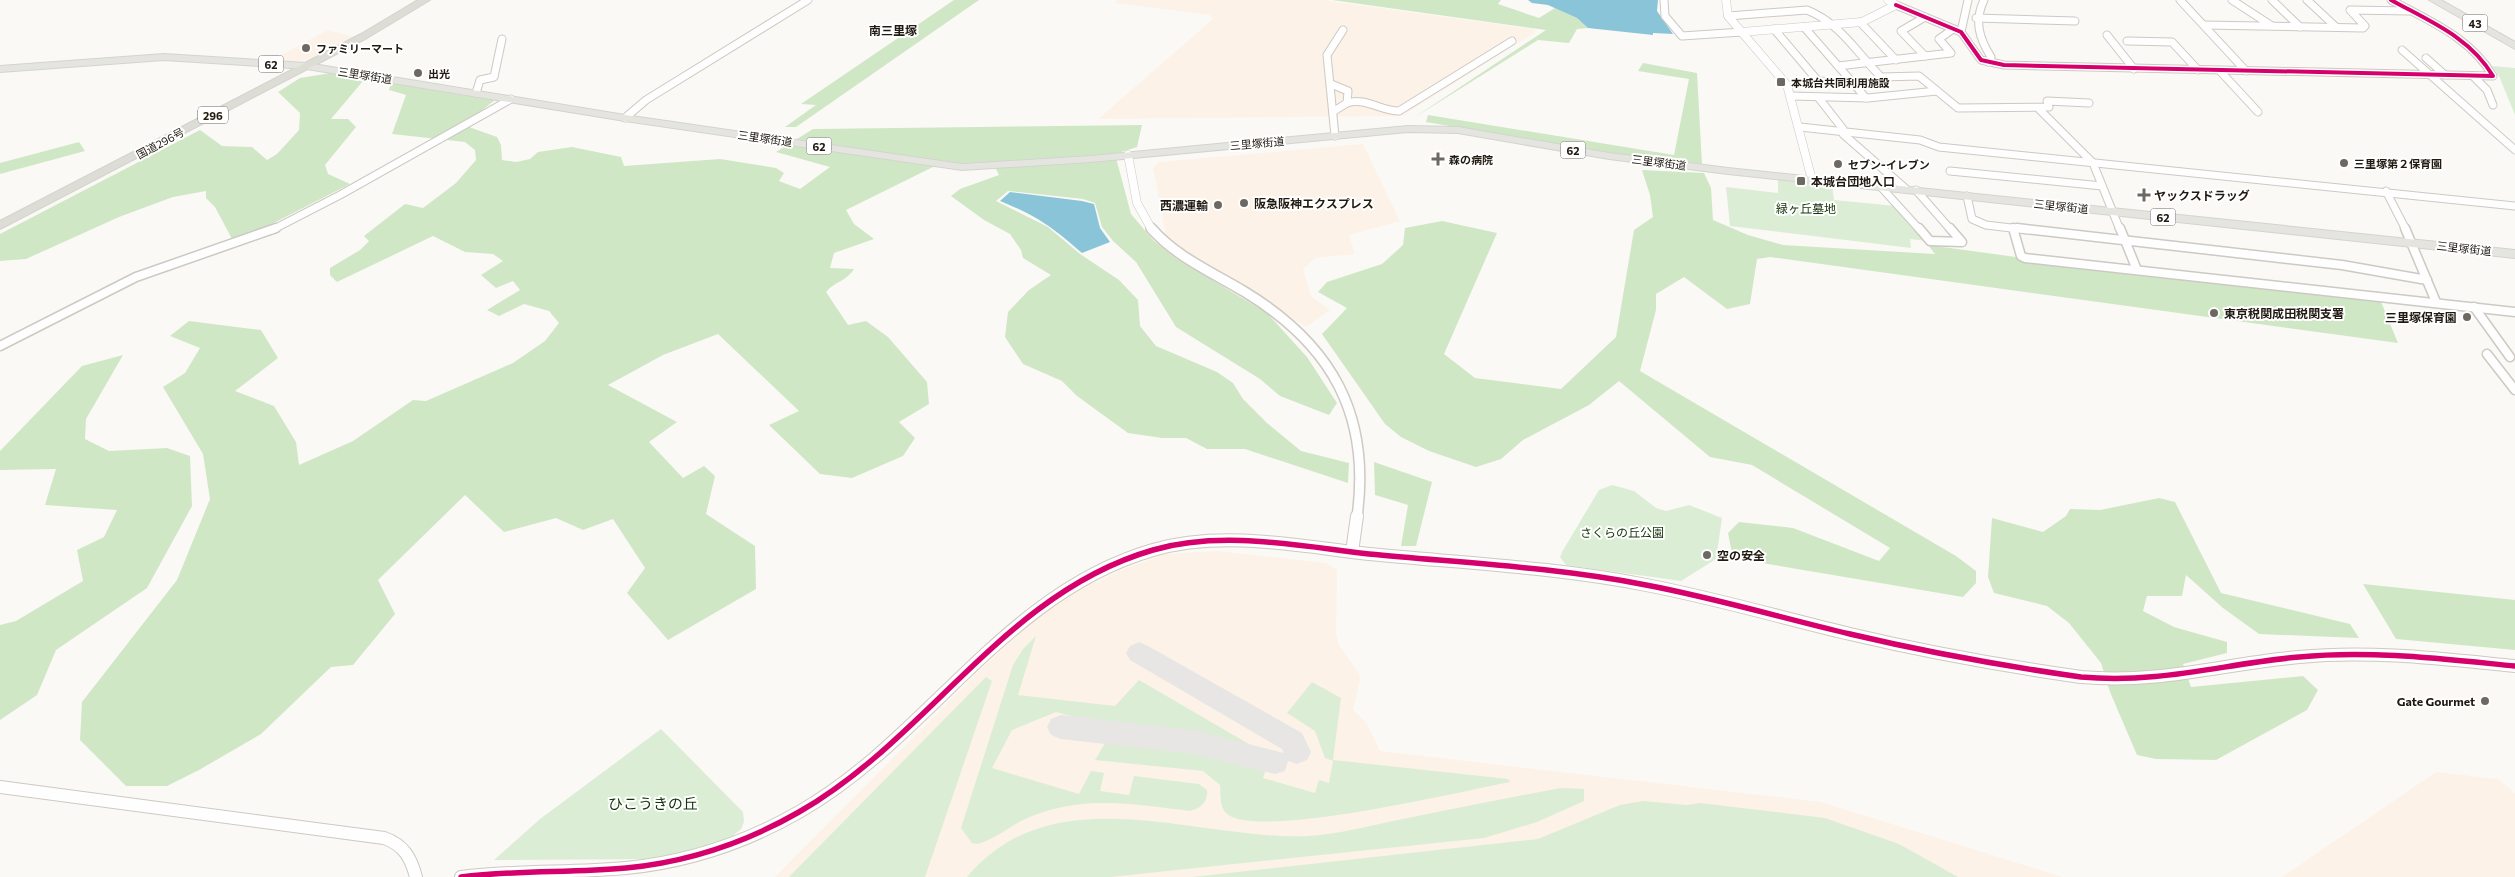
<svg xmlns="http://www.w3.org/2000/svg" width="2515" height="877" font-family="Commissioner,'Noto Sans JP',sans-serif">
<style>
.built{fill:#fdf2e7}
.green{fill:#dcedd5}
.forest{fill:#d0e7c6}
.water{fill:#8ac4d9}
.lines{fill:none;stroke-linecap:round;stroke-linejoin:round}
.taxiway{fill:#e7e6e4;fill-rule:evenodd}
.minor-far1-casing{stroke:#cdc9c3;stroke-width:9}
.minor-casing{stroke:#cdc9c3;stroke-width:11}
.tertiary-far2-casing{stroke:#cdc9c3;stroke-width:9}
.tertiary-far1-casing{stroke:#cdc9c3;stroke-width:12}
.tertiary-casing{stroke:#cdc9c3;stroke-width:14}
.primary-casing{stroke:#d5d3d1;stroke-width:2}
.trunk-casing{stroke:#d5d3d1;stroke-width:2}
.minor-far1{stroke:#fefefe;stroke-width:7}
.minor{stroke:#fefefe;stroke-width:8}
.tertiary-far2{stroke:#fefefe;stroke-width:8}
.tertiary-far1{stroke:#fefefe;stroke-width:9}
.tertiary{stroke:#fefefe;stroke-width:12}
.primary{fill:#e5e5e0;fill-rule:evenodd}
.trunk{fill:#dcded6;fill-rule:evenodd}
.cycleway-far1-casing{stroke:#fff;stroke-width:6}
.cycleway-casing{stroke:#fff;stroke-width:9}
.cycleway-far1{stroke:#d6006c;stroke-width:4}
.cycleway{stroke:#d6006c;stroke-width:5.5}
.poi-dot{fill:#6d6861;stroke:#fff;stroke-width:2}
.labels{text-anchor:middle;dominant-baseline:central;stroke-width:4;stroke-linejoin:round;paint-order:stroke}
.shield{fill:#fff;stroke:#645f58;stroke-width:1}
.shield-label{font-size:11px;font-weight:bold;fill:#211a11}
.far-poi-label{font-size:11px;font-weight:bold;fill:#211a11;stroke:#fff;text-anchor:start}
.far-street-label{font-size:11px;fill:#211a11;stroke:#fff}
.far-quarter-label{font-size:12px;font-weight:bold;fill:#211a11;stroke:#fff}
.poi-label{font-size:12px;font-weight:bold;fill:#211a11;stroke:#fff;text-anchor:start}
.park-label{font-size:12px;fill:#143109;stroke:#fff}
.near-park-label{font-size:15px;fill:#143109;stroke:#fff}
</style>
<rect width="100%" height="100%" fill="#fbf9f6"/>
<g class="built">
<polygon points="1117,0 1323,0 1534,29 1536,32 1402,116 1098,119 1213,19 1210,15 1115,3"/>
<polygon points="328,30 357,38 314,59 292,62 276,61 281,55"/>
<polygon points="1363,144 1400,221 1349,235 1355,254 1315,258 1303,269 1311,296 1330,310 1306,327 1239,282 1177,246 1166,235 1153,168 1159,162"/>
<polygon points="1217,551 1326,563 1337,570 1336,634 1339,645 1359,673 1360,680 1353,710 1366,722 1380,751 1821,802 2063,877 775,877 976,674 1030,623 1071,594 1124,569 1166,554"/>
<polygon points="2436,772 2498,779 2515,793 2515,877 2282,877"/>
</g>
<g class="green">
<polygon points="2492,66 2515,68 2515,115 2499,76"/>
<polygon points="1778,178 1832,184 1834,200 1896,206 1927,241 1910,239 1911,248 1730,226 1726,187 1778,193"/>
<polygon points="1612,485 1634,491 1656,508 1666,511 1689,505 1722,518 1716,559 1681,581 1566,565 1560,557 1562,552 1599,490"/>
<path d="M 1036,636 L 1018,695 L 1115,706 L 1139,680 L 1254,747 L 1201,734 L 1093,722 L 1056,712 L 1012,730 L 992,768 L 1079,794 L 1091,771 L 1104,773 L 1100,791 L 1129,795 L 1134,776 L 1199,784 L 1207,790 C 1208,802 1201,808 1190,811 C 1130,804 1080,794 1023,820 C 1012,825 982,848 972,843 L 961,828 L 1013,665 L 1023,649 Z"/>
<polygon points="986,677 992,681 925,877 789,877"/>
<path d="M 1312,682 L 1341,698 L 1333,760 L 1508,779 L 1510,782 C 1463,791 1258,840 1227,814 C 1219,807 1221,794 1220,785 L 1203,771 L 1095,760 L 1107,740 L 1188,750 L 1266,769 L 1263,778 L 1315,793 L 1319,780 L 1329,783 L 1333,761 L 1325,758 L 1315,731 L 1287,713 Z"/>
<polygon points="661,729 743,812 744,822 741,829 729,839 658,859 494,860 540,819"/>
<path d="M 1561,788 L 1584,789 L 1584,801 L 1537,822 L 1484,838 L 1110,877 L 967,877 C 1054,773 1196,841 1309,836 C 1338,834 1369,826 1398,820 C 1452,809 1507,798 1561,788 Z"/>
<polygon points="1643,801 1687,805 1700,803 1825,818 1899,844 1958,877 1192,877 1538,839 1620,805"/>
</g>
<g class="forest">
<polygon points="954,0 979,0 796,127 785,127 816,105 801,104"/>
<polygon points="1332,0 1501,0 1498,4 1539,18 1555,8 1577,18 1588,28 1577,29 1569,43 1538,40 1412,119 1546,30"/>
<polygon points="1643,63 1697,73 1702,164 1615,154 1426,122 1428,115 1674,155 1689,79 1638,71"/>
<polygon points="331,73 363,81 331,119 348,119 356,127 325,165 328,174 350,184 260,230 232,239 215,207 206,198 206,191 173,197 119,217 26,259 0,261 0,234 200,130 222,146 252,147 267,160 277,154 299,130 300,113 278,92 300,78"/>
<path d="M 391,83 L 495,100 L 481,111 L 469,127 L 497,137 L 501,145 L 502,160 L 516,162 L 530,159 L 538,152 L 572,147 L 621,157 L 624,166 L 720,159 L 776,168 L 784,173 L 779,181 L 800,189 L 830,167 L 776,152 L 813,129 L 1142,125 L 1137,147 L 1115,154 L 1131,214 L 1154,241 L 1177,259 L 1267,313 L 1307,357 L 1337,403 L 1329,415 L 1280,396 L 1260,379 L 1176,327 L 1136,262 L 1113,241 L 1102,227 L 1095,203 L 1083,199 L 1008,191 L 996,201 L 1048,227 L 1080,254 L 1119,280 L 1138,300 L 1140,326 L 1156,346 L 1217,372 L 1233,383 L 1243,399 L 1267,423 L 1301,451 L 1349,463 L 1348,483 L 1245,449 L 1207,449 L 1186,438 L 1162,438 L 1128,433 L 1077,396 L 1062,381 L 1023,364 L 1005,337 L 1008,312 L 1029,290 L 1051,275 L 1023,258 L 1021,250 L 1010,234 L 984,220 L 951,196 L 960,189 L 999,175 L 995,167 L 941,163 L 846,210 L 854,224 L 874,239 L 834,253 L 830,268 L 854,269 C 847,281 835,281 826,292 L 848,325 L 866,321 L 888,337 L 927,382 L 929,404 L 899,422 L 915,438 L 903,456 L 852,478 L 820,474 L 769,425 L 799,411 L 718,334 L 663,355 L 608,385 L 677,422 L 649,442 L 683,478 L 704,466 L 715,476 L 706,514 L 755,546 L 756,589 L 668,640 L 627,593 L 645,568 L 613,519 L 583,530 L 556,518 L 504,532 L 465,495 L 378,580 L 395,614 L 353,665 L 331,667 L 261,734 L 199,770 L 167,786 L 126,786 L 80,740 L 82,702 L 177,580 L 210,499 L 203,454 L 163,387 L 185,373 L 200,348 L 170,336 L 189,321 L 261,330 L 278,358 L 235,391 L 274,406 L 296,442 L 299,465 L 353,441 L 413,400 L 426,401 L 513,363 L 545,341 L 559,323 L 549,311 L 524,304 L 499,316 L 487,310 L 520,290 L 513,281 L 496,288 L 481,275 L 503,261 L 493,254 L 465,252 L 433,236 L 337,282 L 330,275 L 330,268 L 360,250 L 369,241 L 364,236 L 405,204 L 423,208 L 456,183 L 476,160 L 475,150 L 465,142 L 392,134 L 406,95 L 389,90 Z"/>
<polygon points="79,142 85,151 0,174 0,163"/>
<polygon points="1642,170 1704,173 1711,188 1713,220 1748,235 1783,245 1935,254 1928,245 2177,279 2381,302 2398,343 1770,257 1757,259 1750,304 1727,309 1684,277 1656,294 1656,310 1640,371 1956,556 1976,571 1976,583 1963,597 1733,558 1728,533 1739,522 1793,528 1879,561 1890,548 1752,465 1710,457 1619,381 1589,405 1523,440 1501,459 1476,467 1429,451 1401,437 1385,424 1322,334 1347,308 1318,292 1327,282 1382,264 1403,245 1405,228 1442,221 1497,233 1444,354 1475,378 1561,389 1616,337 1634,230 1653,217 1650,195"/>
<polygon points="123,355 86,419 85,439 109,451 167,448 190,456 192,506 147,588 56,650 37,695 0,720 0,625 16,621 83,581 77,550 104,537 117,510 45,505 56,469 0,470 0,451 82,366"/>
<polygon points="1374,462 1432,482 1416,546 1401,546 1408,505 1375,495"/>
<polygon points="2159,498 2175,502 2221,593 2350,624 2359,638 2259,634 2223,608 2186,575 2182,596 2147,596 2143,611 2174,627 2227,642 2227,653 2183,664 2191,687 2303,676 2318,690 2307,710 2216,760 2156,759 2137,755 2110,692 2101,663 2069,623 2047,606 1994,593 1988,577 1992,518 2043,532 2066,516 2070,509 2100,510"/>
<polygon points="2363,584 2515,600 2515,650 2396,639"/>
</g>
<g class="water">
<polygon points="1528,0 1658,0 1657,11 1673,34 1653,33 1653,35 1588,28 1577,18 1548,5 1532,3"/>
<path d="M 1010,192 L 1082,201 L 1094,204 L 1100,228 L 1110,242 L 1082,253 C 1052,227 1037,216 1000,201 Z"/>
</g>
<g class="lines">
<polygon class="taxiway" points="1139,642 1148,646 1302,733 1311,752 1307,760 1297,764 1288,761 1285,771 1275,774 1194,754 1061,739 1051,735 1047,727 1051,719 1061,715 1194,730 1284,753 1282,749 1130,660 1126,653 1130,646"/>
<defs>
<g id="minor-far1">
<polyline points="1664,0 1665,16 1682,36 1742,32"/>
<path d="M 1984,0 C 1974,21 1979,38 1991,57 L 1988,62"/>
<polyline points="2180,0 2246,71"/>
<polyline points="2232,0 2272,26"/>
<polyline points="2272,0 2300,27"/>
<polyline points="2307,0 2336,27"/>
<path d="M 1896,5 L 1961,32 L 1981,60 L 2004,65 L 2493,76 C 2470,37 2429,21 2391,0"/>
<path d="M 1728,16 L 1807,10 C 1840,23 1857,53 1881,77 L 1919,76 L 1958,108 L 2049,107 L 2047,101 L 2089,103"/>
<polyline points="1925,17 1901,31 1925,56"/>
<polyline points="1976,18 2075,21"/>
<polyline points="1860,22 1896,60"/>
<polyline points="2204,25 2363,28 2365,26 2350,10 2409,11"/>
<polyline points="1804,27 1866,98"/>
<polyline points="1774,29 1818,81 1853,83"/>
<polyline points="1961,32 1968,0"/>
<polyline points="2107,35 2134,69"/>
<polyline points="2127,41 2172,42 2198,70"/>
<polyline points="2402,50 2515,150"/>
<polyline points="2426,58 2445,75"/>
<polyline points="1838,66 1951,53 1939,39 1953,29"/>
<polyline points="2220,71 2258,112"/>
<polyline points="2473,76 2487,90 2493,105"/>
<polyline points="1331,84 1348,91 1347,103 1334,111"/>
<polyline points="476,93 480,80 494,77 502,39"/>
<polyline points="1791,96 1868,98 1937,91"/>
<polyline points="1818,97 1843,129 1843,134 1906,189"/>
<path d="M 1347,103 C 1365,97 1381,111 1399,111 L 1512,41"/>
<polyline points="2038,108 2093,163 2120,230"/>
<polyline points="625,118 646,100 808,0"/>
<polyline points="1800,127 1920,140 1939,147 2515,206"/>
<polyline points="1335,136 1327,55 1343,30"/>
<polyline points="1950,171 2102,186"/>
<polyline points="1881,187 1920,230"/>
<polyline points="1916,190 1951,230"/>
<polyline points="2386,191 2406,230"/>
<polyline points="1967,196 1972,219 1986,225 2028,230"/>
<polyline points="272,230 340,195 511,99"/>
</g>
<g id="minor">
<polyline points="1919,228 1930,241 1962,242 1950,228"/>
<polyline points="2013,228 2021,256 2025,258 2515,312"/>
<polyline points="2017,228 2342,265 2427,280"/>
<polyline points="2120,228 2137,270"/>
<polyline points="2405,228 2436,302"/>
<polyline points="2474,307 2510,357"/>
<polyline points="0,346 136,277 276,228"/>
<polyline points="2487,354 2515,390"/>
</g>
<g id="tertiary-far2">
<polyline points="1726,0 1728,16 1787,85 1812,180"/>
<polyline points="1742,32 1862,22 1896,5 1888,0"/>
<polyline points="1128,155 1137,203 1152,230"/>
</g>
<path id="tertiary-far1" d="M 1151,228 C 1176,257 1212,272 1245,292 C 1332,345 1371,415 1357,517"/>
<g id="tertiary">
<polyline points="1352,552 1357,516"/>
<path d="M 0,787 L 384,838 C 404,845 411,858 416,877"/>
<path d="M 461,877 C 516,870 571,873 626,868 C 688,862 745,843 799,812 C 929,738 1004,593 1153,550 C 1222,530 1299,546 1369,554 C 1462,563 1555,567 1646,585 C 1715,598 1782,618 1850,634 C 1926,652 2004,666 2081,677 C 2161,684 2222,664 2299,657 C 2371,650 2443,659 2515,666"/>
</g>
<g id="primary">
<polygon points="2429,0 2441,0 2515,42 2515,49"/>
<polygon points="164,54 307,63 625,115 962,164 1091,156 1408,126 1458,127 1609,153 1728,168 2515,250 2515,258 1728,174 1609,159 1458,133 1408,132 1091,162 962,170 625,121 307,69 164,60 0,72 0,66"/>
</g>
<polygon id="trunk" points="418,0 430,0 367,38 0,229 0,221 361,34"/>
</defs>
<use href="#minor-far1" class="minor-far1-casing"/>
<use href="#minor" class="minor-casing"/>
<use href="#tertiary-far2" class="tertiary-far2-casing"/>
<use href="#tertiary-far1" class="tertiary-far1-casing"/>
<use href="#tertiary" class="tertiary-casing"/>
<use href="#primary" class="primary-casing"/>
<use href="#trunk" class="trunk-casing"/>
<use href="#minor-far1" class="minor-far1"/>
<use href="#minor" class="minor"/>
<use href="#tertiary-far2" class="tertiary-far2"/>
<use href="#tertiary-far1" class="tertiary-far1"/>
<use href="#tertiary" class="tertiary"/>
<use href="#primary" class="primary"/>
<use href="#trunk" class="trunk"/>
<defs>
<path id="cycleway-far1" d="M 1896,5 L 1961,32 L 1981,60 L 2004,65 L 2493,76 C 2470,37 2429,21 2391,0"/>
<path id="cycleway" d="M 461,877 C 516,870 571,873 626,868 C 688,862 745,843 799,812 C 929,738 1004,593 1153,550 C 1222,530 1299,546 1369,554 C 1462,563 1555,567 1646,585 C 1715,598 1782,618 1850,634 C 1926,652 2004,666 2081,677 C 2161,684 2222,664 2299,657 C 2371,650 2443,659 2515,666"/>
</defs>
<use href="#cycleway-far1" class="cycleway-far1-casing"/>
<use href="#cycleway" class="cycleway-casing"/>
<use href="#cycleway-far1" class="cycleway-far1"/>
<use href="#cycleway" class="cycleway"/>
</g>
<g class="poi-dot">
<circle cx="306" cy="48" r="5"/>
<circle cx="418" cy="73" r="5"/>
<rect x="1776" y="77" width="10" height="10" rx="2.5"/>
<path d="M1435.5 151.5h5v5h5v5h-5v5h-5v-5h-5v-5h5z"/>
<circle cx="2344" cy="163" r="5"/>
<circle cx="1838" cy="164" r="5"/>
<rect x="1796" y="176" width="10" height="10" rx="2.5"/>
<path d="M2141.5 187.5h5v5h5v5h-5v5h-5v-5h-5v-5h5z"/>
<circle cx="1244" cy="203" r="5"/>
<circle cx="1218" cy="205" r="5"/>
<circle cx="2214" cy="313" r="5"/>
<circle cx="2467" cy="317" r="5"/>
<circle cx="1707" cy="555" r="5"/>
<circle cx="2485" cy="701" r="5"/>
</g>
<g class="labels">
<g class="shield">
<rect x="2462.5" y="14.5" width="25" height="17" rx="4"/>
<rect x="258.5" y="55.5" width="25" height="17" rx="4"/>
<rect x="198" y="106.5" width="30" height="17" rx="4"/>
<rect x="806.5" y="137.5" width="25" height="17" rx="4"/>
<rect x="1560.5" y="141.5" width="25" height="17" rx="4"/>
<rect x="2150.5" y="208.5" width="25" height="17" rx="4"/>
</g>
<g class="shield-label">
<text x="2475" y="23">43</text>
<text x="271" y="64">62</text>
<text x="213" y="115">296</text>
<text x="819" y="146">62</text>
<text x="1573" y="150">62</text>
<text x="2163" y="217">62</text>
</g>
<g class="far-poi-label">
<text x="316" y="48">ファミリーマート</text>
<text x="428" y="73">出光</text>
<text x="1791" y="82">本城台共同利用施設</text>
<text x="1449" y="159">森の病院</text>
<text x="2354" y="163">三里塚第２保育園</text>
<text x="1848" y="164">セブン-イレブン</text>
</g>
<g class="far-street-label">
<text transform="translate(365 75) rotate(9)">三里塚街道</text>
<text transform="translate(765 138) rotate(8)">三里塚街道</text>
<text transform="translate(160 143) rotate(-28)">国道296号</text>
<text transform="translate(1257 143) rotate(-5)">三里塚街道</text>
<text transform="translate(1659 162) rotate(7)">三里塚街道</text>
<text transform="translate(2061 206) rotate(6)">三里塚街道</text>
<text transform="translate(2464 248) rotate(6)">三里塚街道</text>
</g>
<g class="far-quarter-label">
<text x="893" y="30">南三里塚</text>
</g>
<g class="poi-label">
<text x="1811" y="181">本城台団地入口</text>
<text x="2154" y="195">ヤックスドラッグ</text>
<text x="1254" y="203">阪急阪神エクスプレス</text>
<text x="1208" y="205" text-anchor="end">西濃運輸</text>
<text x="2224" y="313">東京税関成田税関支署</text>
<text x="2457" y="317" text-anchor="end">三里塚保育園</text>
<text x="1717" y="555">空の安全</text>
<text x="2475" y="701" text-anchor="end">Gate Gourmet</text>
</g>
<g class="park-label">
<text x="1806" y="208">緑ヶ丘墓地</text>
<text x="1622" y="532">さくらの丘公園</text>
</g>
<g class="near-park-label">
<text x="653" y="803">ひこうきの丘</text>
</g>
</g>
</svg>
